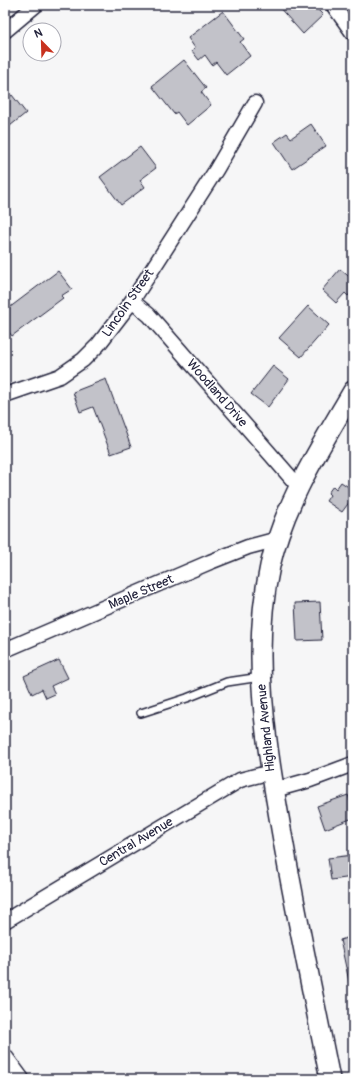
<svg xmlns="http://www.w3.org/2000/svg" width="358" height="1084" font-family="Pangolin,sans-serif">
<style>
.building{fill:#c2c2c9;stroke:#22223b}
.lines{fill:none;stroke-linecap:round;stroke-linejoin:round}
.lane-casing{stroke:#22223b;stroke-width:10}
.street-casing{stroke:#22223b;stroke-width:17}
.secondary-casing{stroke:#22223b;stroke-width:22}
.lane{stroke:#fff;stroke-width:7}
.street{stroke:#fff;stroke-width:14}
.secondary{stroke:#fff;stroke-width:19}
.labels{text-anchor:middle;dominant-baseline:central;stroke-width:3;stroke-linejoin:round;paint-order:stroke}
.street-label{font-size:13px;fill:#22223b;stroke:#fff}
</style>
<rect width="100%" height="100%" fill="#f6f6f7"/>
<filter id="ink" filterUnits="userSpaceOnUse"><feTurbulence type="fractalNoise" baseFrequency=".025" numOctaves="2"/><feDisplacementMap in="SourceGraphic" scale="8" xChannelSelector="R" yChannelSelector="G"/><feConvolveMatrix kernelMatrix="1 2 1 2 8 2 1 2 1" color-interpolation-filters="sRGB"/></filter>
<g filter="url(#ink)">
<g class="building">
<polygon points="277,5 313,5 323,15 303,34"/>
<polygon points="223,11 244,39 240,42 250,56 226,75 216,62 212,65 205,55 199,60 192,51 195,48 188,38"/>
<polygon points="184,60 206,88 201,92 211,105 187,125 177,112 174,114 152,86"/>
<polygon points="12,95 26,113 5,130 5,100"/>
<polygon points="311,124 326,146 292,169 274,142 287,133 291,138"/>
<polygon points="140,147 156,168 140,180 145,187 121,205 100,177"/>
<polygon points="340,269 353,280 353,290 348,296 345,293 336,303 322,290"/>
<polygon points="58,271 72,289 61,296 63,298 12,336 5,327 5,311"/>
<polygon points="308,306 329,325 301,357 279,338"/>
<polygon points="273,366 289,379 268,407 251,394"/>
<polygon points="106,379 131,447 111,454 93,407 80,412 73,392"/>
<polygon points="341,482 353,490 353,497 342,512 326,501 330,495 328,493 333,486 336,489"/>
<polygon points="320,602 322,640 297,641 295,603"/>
<polygon points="59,660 68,678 51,686 55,694 46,698 42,689 32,694 24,676"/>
<polygon points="348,795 353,809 353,818 325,829 317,806"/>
<polygon points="353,855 353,877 331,880 328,858"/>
<polygon points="353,936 353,985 350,986 340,940"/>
</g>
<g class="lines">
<defs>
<polyline id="lane" points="141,713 187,698 227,682 261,677"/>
<g id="street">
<polyline points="333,5 353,33"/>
<polyline points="5,31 36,5"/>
<polyline points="132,301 149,315 299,487"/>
<polyline points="5,395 60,376 83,360 98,345 132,301 216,170 255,103"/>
<polyline points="5,650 210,562 248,547 278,539"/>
<polyline points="274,790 310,780 353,764"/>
<polyline points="5,921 240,780 271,772"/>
<polyline points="5,1056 22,1079"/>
</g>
<path id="secondary" d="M 330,1079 C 314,999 297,920 283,840 C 267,749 250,657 270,566 C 284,503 321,446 353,391"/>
</defs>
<use href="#lane" class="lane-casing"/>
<use href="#street" class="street-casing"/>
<use href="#secondary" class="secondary-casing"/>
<use href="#lane" class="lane"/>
<use href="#street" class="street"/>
<use href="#secondary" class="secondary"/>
</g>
</g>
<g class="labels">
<g class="street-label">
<text transform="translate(128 303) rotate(-55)">Lincoln Street</text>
<text transform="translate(217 393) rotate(49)">Woodland Drive</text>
<text transform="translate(141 592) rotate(-23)">Maple Street</text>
<text transform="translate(266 728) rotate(-96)">Highland Avenue</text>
<text transform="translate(136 842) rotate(-31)">Central Avenue</text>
</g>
</g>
<rect width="358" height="1084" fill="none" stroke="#fff" stroke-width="20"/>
<rect x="10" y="10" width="338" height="1064" fill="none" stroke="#22223b" stroke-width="1.5" filter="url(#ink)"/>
<g transform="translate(42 42) rotate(337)"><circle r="19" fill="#ffffff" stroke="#a7a7b1"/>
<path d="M0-3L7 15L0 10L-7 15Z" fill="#c8321e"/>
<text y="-6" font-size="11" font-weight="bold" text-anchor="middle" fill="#22223b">N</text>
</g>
</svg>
